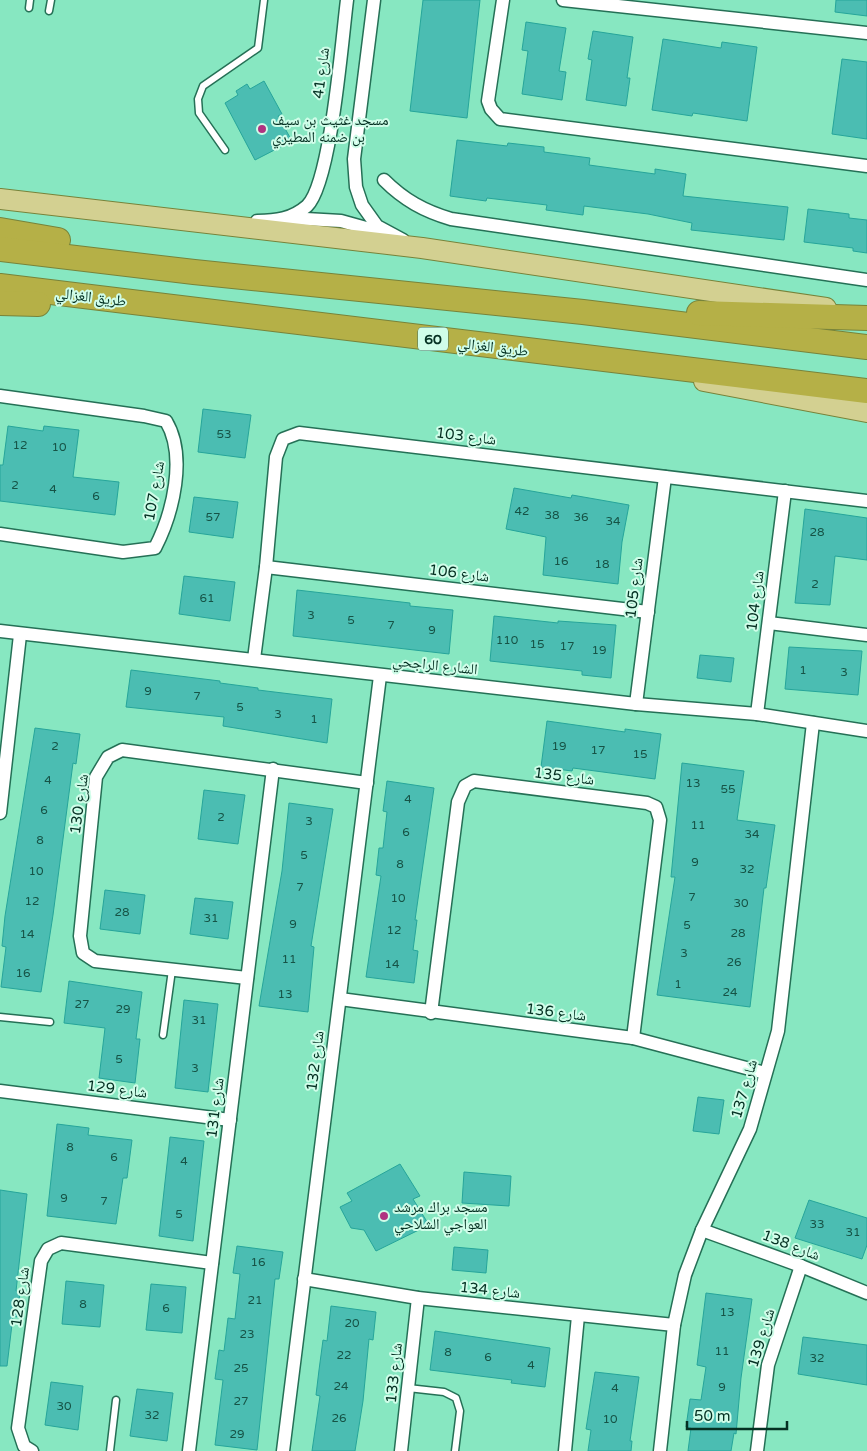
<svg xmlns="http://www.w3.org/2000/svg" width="867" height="1451" font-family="'Varela Round','Noto Naskh Arabic',sans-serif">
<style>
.building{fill:#4bbdb2;stroke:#26a59a}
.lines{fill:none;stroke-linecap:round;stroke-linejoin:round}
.lane-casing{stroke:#257056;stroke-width:9}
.street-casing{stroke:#257056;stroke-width:15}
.primary-casing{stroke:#77833a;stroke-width:22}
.highway-casing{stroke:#77833a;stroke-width:26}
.lane{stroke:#fff;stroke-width:6}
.street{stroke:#fff;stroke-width:12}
.primary{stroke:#d3d091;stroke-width:20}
.highway{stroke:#b5b047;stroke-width:24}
.poi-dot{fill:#b03281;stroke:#d0fde9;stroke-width:2}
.labels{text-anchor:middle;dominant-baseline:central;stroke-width:4;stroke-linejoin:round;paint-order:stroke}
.number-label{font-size:12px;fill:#165346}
.shield{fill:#d0fde9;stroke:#416e5e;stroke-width:1}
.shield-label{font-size:14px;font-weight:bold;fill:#043022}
.street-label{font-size:15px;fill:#043022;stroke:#d0fde9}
.poi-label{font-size:15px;fill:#043022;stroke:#d0fde9;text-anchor:start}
</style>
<rect width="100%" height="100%" fill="#87e7c1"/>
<g class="building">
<polygon points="423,0 480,0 467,118 410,111"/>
<polygon points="836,0 867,0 867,16 835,12"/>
<polygon points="526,22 566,28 559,71 566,72 562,100 522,94 528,51 522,50"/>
<polygon points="593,31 633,37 627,78 630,78 626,106 586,100 592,60 588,59"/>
<polygon points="663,39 721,48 722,42 757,47 747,121 693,113 692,116 652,110"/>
<polygon points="842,59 867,62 867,139 832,134"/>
<polygon points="264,81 282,114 278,116 292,141 255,160 225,103 238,95 236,91 247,84 250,89"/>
<polygon points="457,140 507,146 508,143 544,147 544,152 590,158 589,165 655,174 655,169 686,174 683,196 788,207 784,240 691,230 692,223 648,214 584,206 583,215 546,210 547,205 487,198 486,201 450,196"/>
<polygon points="808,209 849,214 849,218 867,220 867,253 853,251 853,248 804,242"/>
<polygon points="203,409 251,415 245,458 198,452"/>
<polygon points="8,426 43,431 44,426 79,430 73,477 119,482 115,515 0,501 0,465 3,465"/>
<polygon points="514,488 571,498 572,495 629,505 622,542 618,584 543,575 546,537 506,529"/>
<polygon points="194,497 238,502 233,538 189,532"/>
<polygon points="805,509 867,518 867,560 835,556 830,605 795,603"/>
<polygon points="184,576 235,582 230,621 179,614"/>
<polygon points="297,590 410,603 410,606 453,610 449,654 293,636"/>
<polygon points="494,616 558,623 558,621 616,625 611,678 582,675 582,671 490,661"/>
<polygon points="789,647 862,651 858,695 785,689"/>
<polygon points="700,655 734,658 731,682 697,678"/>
<polygon points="131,670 220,681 220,683 258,688 258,690 332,699 327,743 223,726 224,717 126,707"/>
<polygon points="547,721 625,732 625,729 661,734 655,779 573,768 572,771 541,767"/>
<polygon points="35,728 80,734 76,764 73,763 53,915 41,992 1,987 6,947 2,946 5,916"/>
<polygon points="682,763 744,771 737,820 775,825 766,888 764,888 750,1007 657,995 675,877 671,877"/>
<polygon points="387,781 434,788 415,920 417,920 413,950 418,951 414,983 366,977 381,876 376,875 379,848 383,848 387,812 383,811"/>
<polygon points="204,790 245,795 238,844 198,839"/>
<polygon points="289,803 333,809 311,946 314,947 308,1012 259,1006 282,871"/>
<polygon points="105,890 145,895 140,934 100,929"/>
<polygon points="195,898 233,902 228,939 190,934"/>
<polygon points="69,981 142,992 136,1039 140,1039 135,1083 99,1078 105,1028 64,1023"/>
<polygon points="184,1000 218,1004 208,1092 175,1088"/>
<polygon points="698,1097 724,1100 719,1134 693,1131"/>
<polygon points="57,1124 89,1128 88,1135 132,1140 127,1178 123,1178 116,1224 47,1216"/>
<polygon points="170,1137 204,1141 193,1241 159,1236"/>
<polygon points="400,1164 420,1196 413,1199 429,1225 376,1251 364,1230 351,1228 340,1207 352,1201 347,1193"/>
<polygon points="464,1172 511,1176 509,1206 462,1203"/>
<polygon points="0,1190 27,1194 16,1291 20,1292 17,1317 13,1316 7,1366 0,1366"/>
<polygon points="809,1200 867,1218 867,1245 862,1259 795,1238"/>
<polygon points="237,1246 283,1252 279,1279 275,1279 257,1450 215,1445 223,1380 215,1379 219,1350 224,1351 228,1318 235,1319 240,1274 233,1273"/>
<polygon points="454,1247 488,1250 486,1273 452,1270"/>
<polygon points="66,1281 104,1285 100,1327 62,1324"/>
<polygon points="151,1284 186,1287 182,1333 146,1330"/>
<polygon points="706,1293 752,1299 741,1378 736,1434 734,1433 731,1451 688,1451 691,1428 686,1427 690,1399 701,1400 706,1367 697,1365"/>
<polygon points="331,1306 376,1312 373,1340 369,1339 363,1401 355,1451 312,1451 320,1396 316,1395 319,1370 323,1340 327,1341"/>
<polygon points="435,1331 550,1348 545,1387 511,1383 512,1380 430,1370"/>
<polygon points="803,1337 867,1345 867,1385 798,1374"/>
<polygon points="595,1372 639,1377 630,1441 632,1441 631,1451 588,1451 591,1430 586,1429"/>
<polygon points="51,1382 83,1386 78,1430 45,1425"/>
<polygon points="137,1389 173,1393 167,1441 130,1436"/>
</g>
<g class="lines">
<defs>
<g id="lane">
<polyline points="29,8 30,0"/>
<polyline points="49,11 51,0"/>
<polyline points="225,150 199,113 198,99 203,86 258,48 264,0"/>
<polyline points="0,1017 50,1022"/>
<polyline points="163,1035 172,970"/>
<polyline points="408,1388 444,1392 456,1398 460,1411 455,1451"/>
<polyline points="110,1451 116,1400"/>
</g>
<g id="street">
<polyline points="374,0 354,159 356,187 362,205 377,226 403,240"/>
<polyline points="503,0 488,101 491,109 500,119 867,166"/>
<polyline points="563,0 867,33"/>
<path d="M 384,180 C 404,200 424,211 451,219 L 867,280"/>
<polyline points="288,218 341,221 384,233"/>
<path d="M 257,221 C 276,221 292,219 307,206 C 331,183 342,39 347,0"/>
<path d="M 0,396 L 144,416 L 166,421 C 187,456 173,513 155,548 L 123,552 L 0,534"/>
<polyline points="266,567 648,612"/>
<polyline points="769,623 867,635"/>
<polyline points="0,631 636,704 757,714 867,731"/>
<polyline points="254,659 266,567 276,457 283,439 299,433 867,501"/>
<polyline points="636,704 665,477"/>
<polyline points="757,714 785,491"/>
<polyline points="0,813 20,635"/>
<polyline points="247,978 95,961 83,953 80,936 96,777 108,757 122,750 367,783"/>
<polyline points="340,999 633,1038 765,1073"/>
<polyline points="431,1013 458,802 465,786 474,781 647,803 656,807 660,820 633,1038"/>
<polyline points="0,1091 230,1120"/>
<polyline points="702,1230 801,1266 867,1293"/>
<polyline points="304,1279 418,1298 674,1325"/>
<polyline points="32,1451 24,1446 18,1428 41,1261 48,1249 61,1243 212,1263"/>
<polyline points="189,1451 273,769"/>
<polyline points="283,1451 380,676"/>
<polyline points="401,1451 418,1298"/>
<polyline points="565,1451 578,1316"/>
<polyline points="660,1451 674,1325 685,1275 702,1230 750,1129 778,1031 813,723"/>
<polyline points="757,1451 768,1365 801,1266"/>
</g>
<g id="primary">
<polyline points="0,199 422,248 826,308"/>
<polyline points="704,381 867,412"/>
</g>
<g id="highway">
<polyline points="0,230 58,240"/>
<polyline points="0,249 194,272 583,312 867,347"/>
<polyline points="0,286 867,391"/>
<polyline points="0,303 38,304"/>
<polyline points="699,313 867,318"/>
</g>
</defs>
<use href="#lane" class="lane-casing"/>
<use href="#street" class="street-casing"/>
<use href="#primary" class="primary-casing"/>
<use href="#highway" class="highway-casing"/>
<use href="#lane" class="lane"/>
<use href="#street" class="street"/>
<use href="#primary" class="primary"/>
<use href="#highway" class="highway"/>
</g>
<g class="poi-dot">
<circle cx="262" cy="129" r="5"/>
<circle cx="384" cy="1216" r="5"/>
</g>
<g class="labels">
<g class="number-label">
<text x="224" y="434">53</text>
<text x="20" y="445">12</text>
<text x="59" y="447">10</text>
<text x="15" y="485">2</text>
<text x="53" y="489">4</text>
<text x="96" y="496">6</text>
<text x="522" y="511">42</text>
<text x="552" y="515">38</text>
<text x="213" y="517">57</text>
<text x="581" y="517">36</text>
<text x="613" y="521">34</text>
<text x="817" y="532">28</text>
<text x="561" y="561">16</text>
<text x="602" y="564">18</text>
<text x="815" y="584">2</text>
<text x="207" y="598">61</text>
<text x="311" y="615">3</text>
<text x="351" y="620">5</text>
<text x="391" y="625">7</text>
<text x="432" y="630">9</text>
<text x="507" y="640">110</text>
<text x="537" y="644">15</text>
<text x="567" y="646">17</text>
<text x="599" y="650">19</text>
<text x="803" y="670">1</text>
<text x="844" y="672">3</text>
<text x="148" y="691">9</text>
<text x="197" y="696">7</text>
<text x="240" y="707">5</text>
<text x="278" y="714">3</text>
<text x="314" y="719">1</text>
<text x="55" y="746">2</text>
<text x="559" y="746">19</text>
<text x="598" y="750">17</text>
<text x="640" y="754">15</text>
<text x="48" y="780">4</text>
<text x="693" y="783">13</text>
<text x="728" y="789">55</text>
<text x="408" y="799">4</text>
<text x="44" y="810">6</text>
<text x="221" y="817">2</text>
<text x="309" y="821">3</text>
<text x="698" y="825">11</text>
<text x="406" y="832">6</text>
<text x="752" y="834">34</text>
<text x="40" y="840">8</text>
<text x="304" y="855">5</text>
<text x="695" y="862">9</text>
<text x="400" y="864">8</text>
<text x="747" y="869">32</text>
<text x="36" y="871">10</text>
<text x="300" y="887">7</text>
<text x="692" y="897">7</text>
<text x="398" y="898">10</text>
<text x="32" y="901">12</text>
<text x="741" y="903">30</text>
<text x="122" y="912">28</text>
<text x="211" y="918">31</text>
<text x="293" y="924">9</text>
<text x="687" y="925">5</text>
<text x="394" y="930">12</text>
<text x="738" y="933">28</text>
<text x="27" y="934">14</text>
<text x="684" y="953">3</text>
<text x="289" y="959">11</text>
<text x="734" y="962">26</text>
<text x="392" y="964">14</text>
<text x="23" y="973">16</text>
<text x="678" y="984">1</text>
<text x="730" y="992">24</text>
<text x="285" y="994">13</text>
<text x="82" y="1004">27</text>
<text x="123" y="1009">29</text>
<text x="199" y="1020">31</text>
<text x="119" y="1059">5</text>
<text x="195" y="1068">3</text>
<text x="70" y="1147">8</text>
<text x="114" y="1157">6</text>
<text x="184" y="1161">4</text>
<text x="64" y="1198">9</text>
<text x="104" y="1201">7</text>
<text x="179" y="1214">5</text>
<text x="817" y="1224">33</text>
<text x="853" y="1232">31</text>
<text x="258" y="1262">16</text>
<text x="255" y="1300">21</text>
<text x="83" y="1304">8</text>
<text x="166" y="1308">6</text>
<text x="727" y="1312">13</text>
<text x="352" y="1323">20</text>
<text x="247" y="1334">23</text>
<text x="722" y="1351">11</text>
<text x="448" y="1352">8</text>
<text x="344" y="1355">22</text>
<text x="488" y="1357">6</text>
<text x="817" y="1358">32</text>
<text x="531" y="1365">4</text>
<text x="241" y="1368">25</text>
<text x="341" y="1386">24</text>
<text x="722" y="1387">9</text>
<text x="615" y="1388">4</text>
<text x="241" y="1401">27</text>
<text x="64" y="1406">30</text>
<text x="152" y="1415">32</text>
<text x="339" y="1418">26</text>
<text x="610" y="1419">10</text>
<text x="237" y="1434">29</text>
</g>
<rect class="shield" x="418" y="327.5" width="30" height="23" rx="4"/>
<g class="shield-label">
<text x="433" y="339">60</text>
</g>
<g class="street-label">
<text transform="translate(321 73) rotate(-83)">شارع 41</text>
<text transform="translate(91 297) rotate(7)">طريق الغزالي</text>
<text transform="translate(493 347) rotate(7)">طريق الغزالي</text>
<text transform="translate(466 436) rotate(7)">شارع 103</text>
<text transform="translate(154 491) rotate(-80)">شارع 107</text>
<text transform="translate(459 573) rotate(7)">شارع 106</text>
<text transform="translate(634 588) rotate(-83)">شارع 105</text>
<text transform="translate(755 601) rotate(-83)">شارع 104</text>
<text transform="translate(435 665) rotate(6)">الشارع الراجحي</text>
<text transform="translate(564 776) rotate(7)">شارع 135</text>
<text transform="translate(79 804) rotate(-82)">شارع 130</text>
<text transform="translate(556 1012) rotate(7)">شارع 136</text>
<text transform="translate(315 1061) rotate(-83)">شارع 132</text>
<text transform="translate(117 1089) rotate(7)">شارع 129</text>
<text transform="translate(744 1089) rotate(-74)">شارع 137</text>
<text transform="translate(215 1108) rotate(-83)">شارع 131</text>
<text transform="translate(791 1245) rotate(21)">شارع 138</text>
<text transform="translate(490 1290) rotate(6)">شارع 134</text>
<text transform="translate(20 1297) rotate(-82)">شارع 128</text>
<text transform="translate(761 1338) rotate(-73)">شارع 139</text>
<text transform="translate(394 1373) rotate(-84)">شارع 133</text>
</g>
<g class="poi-label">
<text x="272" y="120">مسجد غثيث بن سيف<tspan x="272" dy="17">بن ضمنه المطيري</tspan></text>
<text x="394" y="1207">مسجد براك مرشد<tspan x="394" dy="17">العواجي الشلاحي</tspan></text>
</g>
</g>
<path d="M687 1421v8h100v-8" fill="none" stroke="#043022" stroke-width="2.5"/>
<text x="694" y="1421" font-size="15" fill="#043022" stroke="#d0fde9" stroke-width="4" paint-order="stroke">50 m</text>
</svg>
